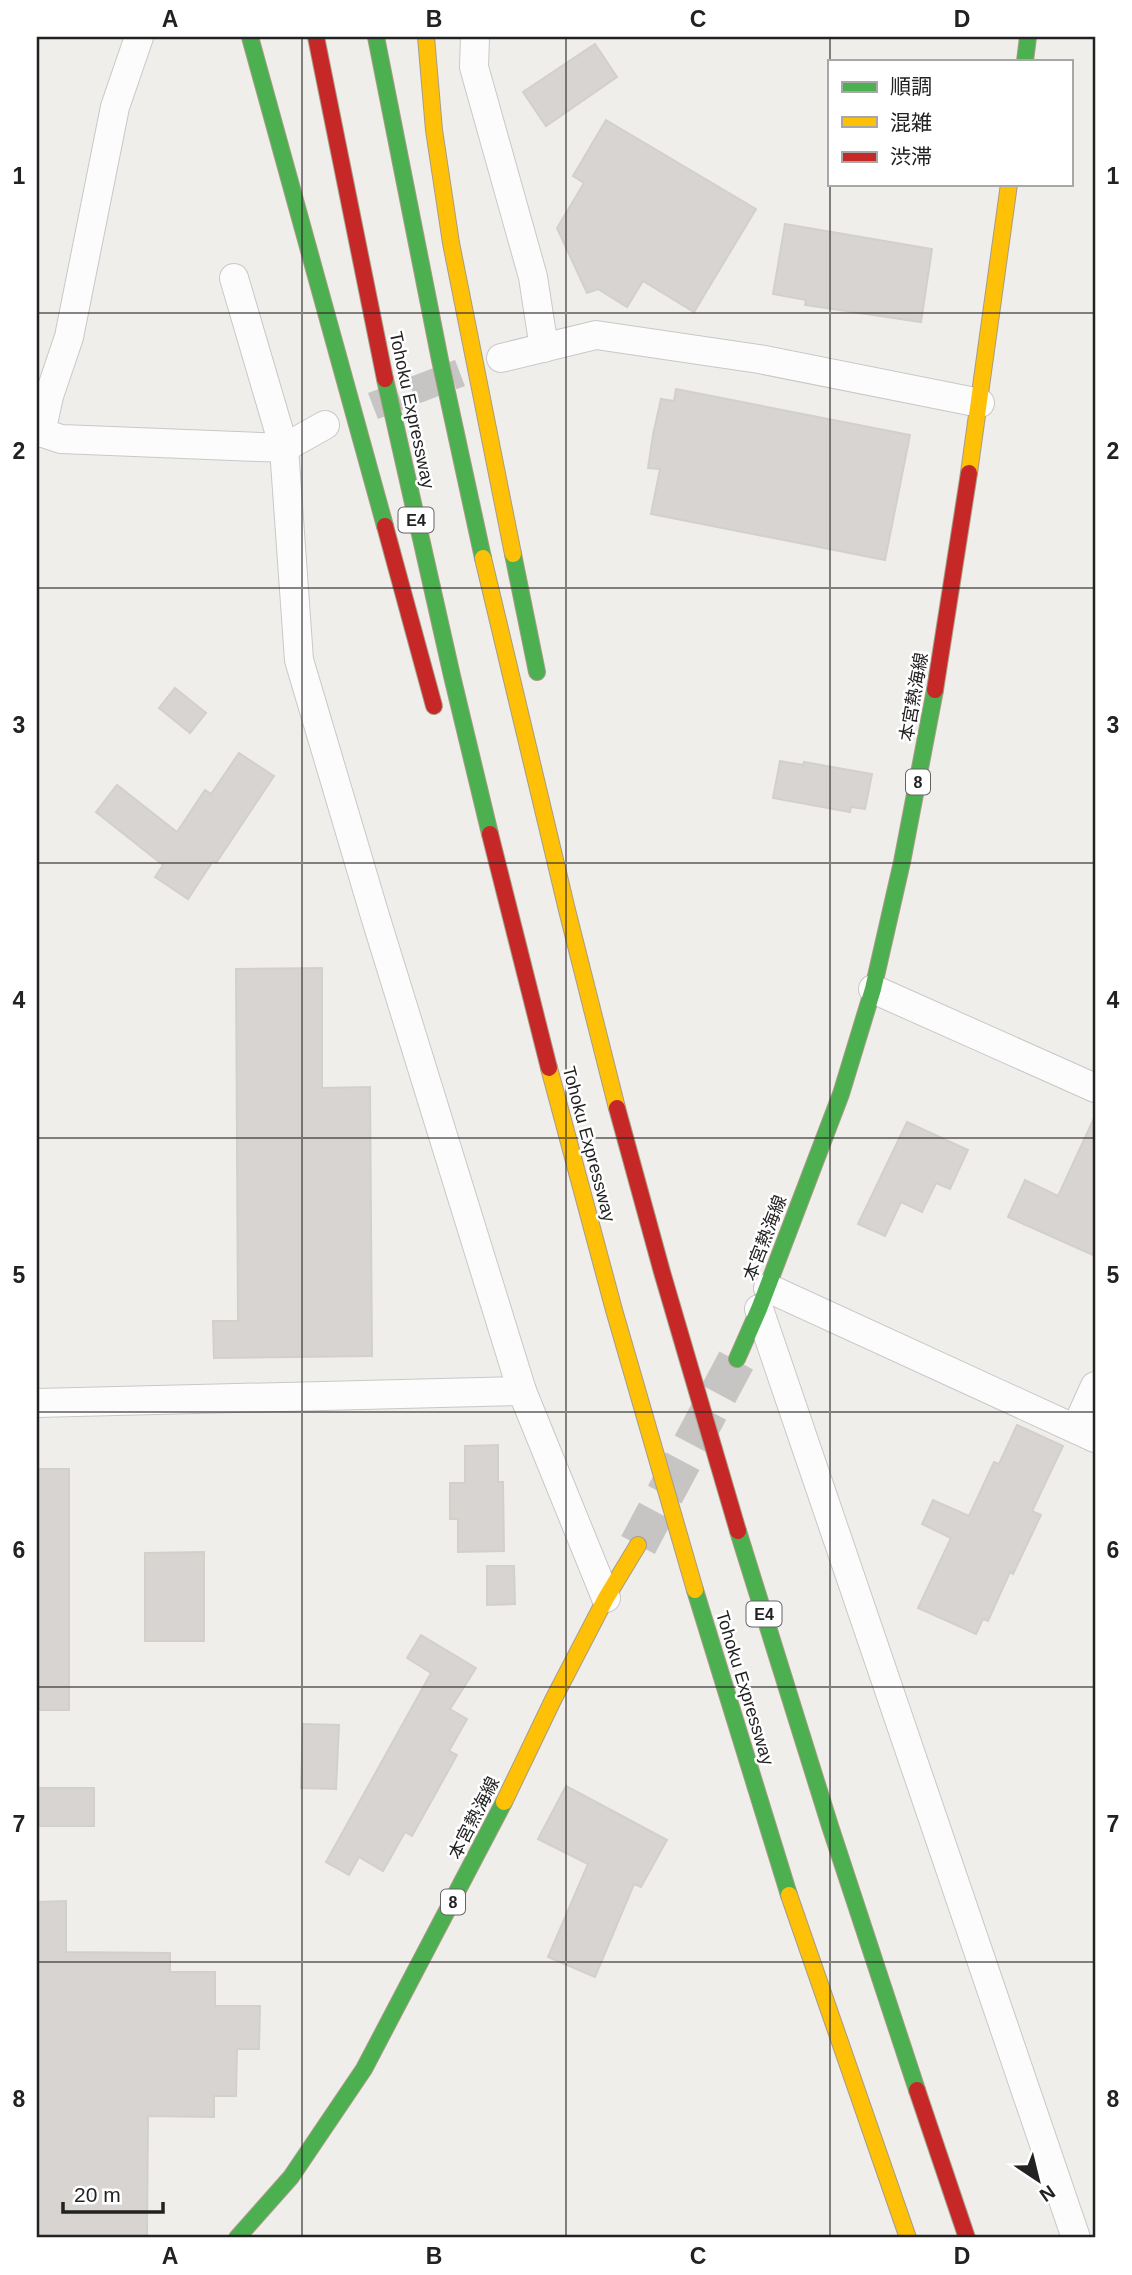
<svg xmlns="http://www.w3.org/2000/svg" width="1132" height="2275" font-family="Arial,'Noto Sans JP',sans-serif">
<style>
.building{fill:#d7d4d2;stroke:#d3d0cc;stroke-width:2}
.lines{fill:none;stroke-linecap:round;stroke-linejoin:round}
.street-tunnel{stroke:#c7c5c3;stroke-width:28;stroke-dasharray:28 14;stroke-linecap:butt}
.primary-tunnel{stroke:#c7c5c3;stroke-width:38;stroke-dasharray:38 19;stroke-linecap:butt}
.street-casing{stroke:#c9c8c7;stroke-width:30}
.fast-casing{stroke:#a79c86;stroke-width:18}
.slow-casing{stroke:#a79c86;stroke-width:18}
.jam-casing{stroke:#a79c86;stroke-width:18}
.street{stroke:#fdfcfc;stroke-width:28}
.fast{stroke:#4caf50;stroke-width:16}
.slow{stroke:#ffc107;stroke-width:16}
.jam{stroke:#c62828;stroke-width:16}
.grid{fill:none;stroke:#222;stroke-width:2;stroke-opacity:0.55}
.labels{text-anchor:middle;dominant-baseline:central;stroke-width:5;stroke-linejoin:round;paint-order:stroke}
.shield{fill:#fff;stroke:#646464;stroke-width:2}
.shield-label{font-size:16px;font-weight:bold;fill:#222}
.street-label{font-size:18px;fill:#222;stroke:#fff}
.neatline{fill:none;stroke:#222;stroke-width:2.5}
.grid-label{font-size:23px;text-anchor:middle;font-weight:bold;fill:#222}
</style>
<rect width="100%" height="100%" fill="#f0eeeb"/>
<g class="building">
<polygon points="595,44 617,77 546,126 523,92"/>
<polygon points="606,120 756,209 694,312 643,281 627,307 598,289 587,293 557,228 584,183 573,176"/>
<polygon points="785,224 932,249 921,322 805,305 806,300 773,294"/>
<polygon points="676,389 910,435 885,560 651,514 660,469 648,468 653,435 661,399 674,401"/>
<polygon points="175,688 206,713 190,733 159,708"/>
<polygon points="239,753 274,776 216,863 213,861 188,899 155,877 163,865 96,812 117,785 177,832 205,790 211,794"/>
<polygon points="780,761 803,765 804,762 872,774 865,809 851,807 850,812 773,798"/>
<polygon points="322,968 322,1088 370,1087 372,1356 214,1358 213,1321 238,1321 236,969"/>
<polygon points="1095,1116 1095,1256 1008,1217 1025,1180 1058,1196"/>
<polygon points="907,1122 968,1150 950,1189 936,1183 922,1212 901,1202 885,1236 858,1224"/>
<polygon points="1017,1425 1063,1446 1032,1511 1041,1515 1013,1574 1010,1572 988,1621 983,1619 976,1634 918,1608 951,1538 922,1524 933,1500 969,1516 994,1462 999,1464"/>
<polygon points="498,1445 498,1482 503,1482 504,1551 458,1552 458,1519 450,1519 450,1483 465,1483 465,1446"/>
<rect x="37" y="1469" width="32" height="241"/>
<polygon points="204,1552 204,1641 145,1641 145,1553"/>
<polygon points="487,1566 514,1566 515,1604 487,1605"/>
<polygon points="421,1635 476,1668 450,1709 467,1719 449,1751 457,1755 412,1836 405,1832 383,1871 359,1857 349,1875 326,1862 431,1673 407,1658"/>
<polygon points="303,1724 339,1725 336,1789 301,1788"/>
<polygon points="566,1786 667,1840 641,1887 634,1884 595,1977 548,1957 588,1864 538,1839"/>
<rect x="37" y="1788" width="57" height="38"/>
<polygon points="66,1901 66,1952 170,1953 170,1972 215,1972 215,2006 260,2006 259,2049 237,2049 236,2096 214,2096 214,2117 148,2116 147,2238 37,2238 37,1902"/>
</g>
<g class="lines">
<polyline class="street-tunnel" points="373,406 460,373"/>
<polyline class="primary-tunnel" points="638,1545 737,1359"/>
<defs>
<g id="street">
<polyline points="475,37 474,67 533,277 544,348"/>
<polyline points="234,278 284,448 299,660 375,916 522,1391 606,1598"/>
<polyline points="501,358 596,335 759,359 980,403"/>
<polyline points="37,431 61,439 284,448 325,425"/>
<polyline points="41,433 49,396 69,337 115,107 139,37"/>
<polyline points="873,989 1095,1088"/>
<polyline points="768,1288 1095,1438"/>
<polyline points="759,1309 1076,2238"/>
<polyline points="37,1403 522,1391"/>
<polyline points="1076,1428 1095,1386"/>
</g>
<g id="fast">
<polyline points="250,37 385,526"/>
<polyline points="376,37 440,360 483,558"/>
<polyline points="1025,61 1028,37"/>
<polyline points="385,379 452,676 490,834"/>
<polyline points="513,554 537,672"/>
<polyline points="737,1359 759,1309 841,1094 873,989 902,862 935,690"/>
<polyline points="738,1531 830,1826 917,2090"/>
<polyline points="695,1590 789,1895"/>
<polyline points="237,2238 291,2177 364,2069 504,1802"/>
</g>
<g id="slow">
<polyline points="426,37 434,130 451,243 513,554"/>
<polyline points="969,473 1009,184"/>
<polyline points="483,558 567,910 617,1108"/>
<polyline points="549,1068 614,1310 695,1590"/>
<polyline points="504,1802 553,1700 606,1598 638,1545"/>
<polyline points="789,1895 908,2238"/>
</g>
<g id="jam">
<polyline points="316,37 385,379"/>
<polyline points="385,526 434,706"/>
<polyline points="935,690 969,473"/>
<polyline points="490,834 549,1068"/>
<polyline points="617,1108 662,1272 738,1531"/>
<polyline points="917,2090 967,2238"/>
</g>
</defs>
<use href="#street" class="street-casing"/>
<use href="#fast" class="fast-casing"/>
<use href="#slow" class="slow-casing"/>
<use href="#jam" class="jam-casing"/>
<use href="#street" class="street"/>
<use href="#fast" class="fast"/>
<use href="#slow" class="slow"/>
<use href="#jam" class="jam"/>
</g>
<path class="grid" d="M 302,37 L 302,2238M 566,37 L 566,2238M 830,37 L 830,61M 830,184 L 830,2238M 37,313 L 1095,313M 37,588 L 1095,588M 37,863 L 1095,863M 37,1138 L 1095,1138M 37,1412 L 1095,1412M 37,1687 L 1095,1687M 37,1962 L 1095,1962"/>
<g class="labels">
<g class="shield">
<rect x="398.5" y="507.5" width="35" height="25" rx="5"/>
<rect x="906" y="769.5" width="24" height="25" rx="5"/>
<rect x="746.5" y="1601.5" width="35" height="25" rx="5"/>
<rect x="441" y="1889.5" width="24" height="25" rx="5"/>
</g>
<g class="shield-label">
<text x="416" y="520">E4</text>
<text x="918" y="782">8</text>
<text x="764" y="1614">E4</text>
<text x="453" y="1902">8</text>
</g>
<g class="street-label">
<text transform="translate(412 410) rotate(78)">Tohoku Expressway</text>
<text transform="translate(914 697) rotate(-80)">本宮熱海線</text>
<text transform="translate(589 1144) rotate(75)">Tohoku Expressway</text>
<text transform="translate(765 1238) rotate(-69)">本宮熱海線</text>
<text transform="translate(745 1688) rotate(73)">Tohoku Expressway</text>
<text transform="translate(474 1818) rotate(-63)">本宮熱海線</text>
</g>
</g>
<rect width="1132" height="2275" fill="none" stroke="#ffffff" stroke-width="77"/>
<rect x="828" y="60" width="245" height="126" fill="#ffffff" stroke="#a7a7a7" stroke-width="2"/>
<rect x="842" y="82" width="35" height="10" fill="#4caf50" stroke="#a7a7a7" stroke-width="2"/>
<text x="890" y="94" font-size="21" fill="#222222">順調</text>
<rect x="842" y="117" width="35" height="10" fill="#ffc107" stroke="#a7a7a7" stroke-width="2"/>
<text x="890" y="130" font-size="21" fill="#222222">混雑</text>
<rect x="842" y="152" width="35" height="10" fill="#c62828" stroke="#a7a7a7" stroke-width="2"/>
<text x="890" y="164" font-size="21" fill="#222222">渋滞</text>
<g transform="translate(1038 2180) rotate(145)" stroke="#ffffff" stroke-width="5" paint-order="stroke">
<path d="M0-5L12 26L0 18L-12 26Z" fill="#222222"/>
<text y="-10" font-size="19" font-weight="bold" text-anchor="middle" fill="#222222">N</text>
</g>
<path d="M63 2202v10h100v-10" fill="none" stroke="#222222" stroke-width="3.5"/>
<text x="74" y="2202" font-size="21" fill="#222222" stroke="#ffffff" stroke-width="5" paint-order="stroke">20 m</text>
<rect x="38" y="38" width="1056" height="2198" class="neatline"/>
<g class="grid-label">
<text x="170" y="27">A</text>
<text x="434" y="27">B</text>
<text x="698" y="27">C</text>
<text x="962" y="27">D</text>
<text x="19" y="184">1</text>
<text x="1113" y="184">1</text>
<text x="19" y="459">2</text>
<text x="1113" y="459">2</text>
<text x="19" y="733">3</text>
<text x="1113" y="733">3</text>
<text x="19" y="1008">4</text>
<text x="1113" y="1008">4</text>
<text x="19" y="1283">5</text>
<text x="1113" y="1283">5</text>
<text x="19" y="1558">6</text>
<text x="1113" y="1558">6</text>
<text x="19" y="1832">7</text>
<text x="1113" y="1832">7</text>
<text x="19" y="2107">8</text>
<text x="1113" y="2107">8</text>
<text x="170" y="2264">A</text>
<text x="434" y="2264">B</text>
<text x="698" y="2264">C</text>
<text x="962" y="2264">D</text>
</g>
</svg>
